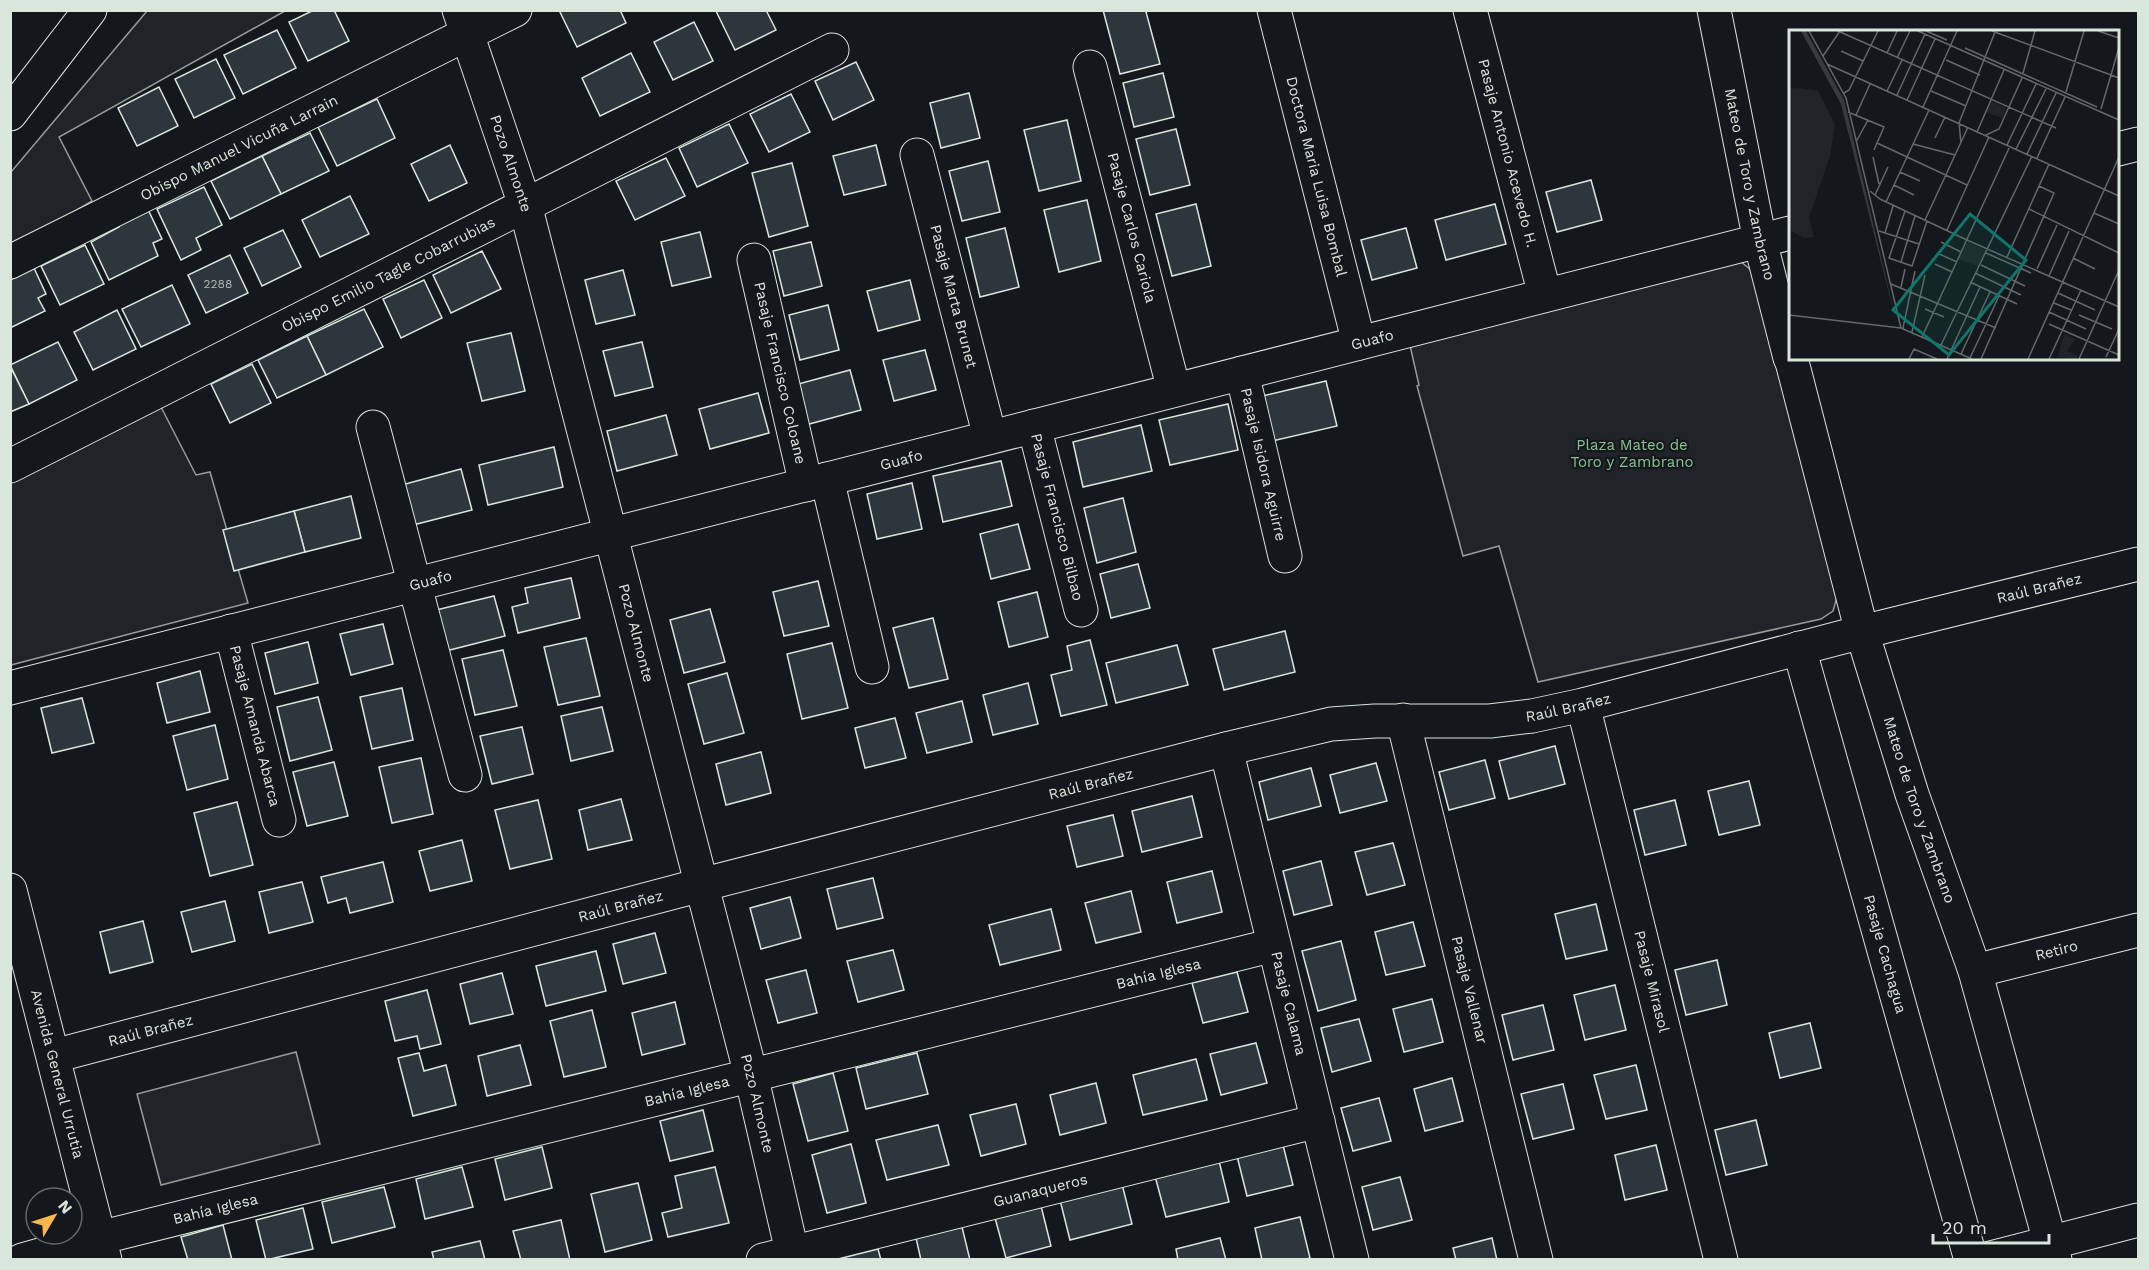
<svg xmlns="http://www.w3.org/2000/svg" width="2149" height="1270" font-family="'Work Sans',sans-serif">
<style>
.green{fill:#202428;stroke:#939e99;stroke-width:1.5}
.building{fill:#2c363c;stroke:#d8e6dc;stroke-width:1.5}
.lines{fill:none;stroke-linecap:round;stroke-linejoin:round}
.minor-casing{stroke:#d8e6dc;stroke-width:35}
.tertiary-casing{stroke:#d8e6dc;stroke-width:35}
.secondary-casing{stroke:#d8e6dc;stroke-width:35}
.minor{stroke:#14181c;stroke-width:33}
.tertiary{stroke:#14181c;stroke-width:33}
.secondary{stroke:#14181c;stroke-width:33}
.labels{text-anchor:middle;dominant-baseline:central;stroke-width:4.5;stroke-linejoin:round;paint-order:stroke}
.number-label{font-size:12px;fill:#adbab4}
.street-label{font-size:15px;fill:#d8e6dc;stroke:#14181c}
.park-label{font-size:15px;fill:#8ac095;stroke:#14181c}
.inset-road{fill:none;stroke:#626a69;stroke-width:1.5}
.view{fill:#0f766e;fill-opacity:0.15;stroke:#0f766e;stroke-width:3}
.inset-edge{fill:none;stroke:#d8e6dc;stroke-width:3}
</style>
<rect width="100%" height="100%" fill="#14181c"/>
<g class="green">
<polygon points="147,11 285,11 59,137 92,201 11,250 11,172"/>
<polygon points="1740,261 1751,270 1837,597 1833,611 1821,619 1538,682 1499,546 1463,556 1417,386 1419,385 1409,341"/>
<polygon points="160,405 196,475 210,472 248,603 11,665 11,479"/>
<polygon points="296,1052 320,1144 161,1185 137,1094"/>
</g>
<g class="building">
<polygon points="314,10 334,10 349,41 308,61 289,22"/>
<polygon points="559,10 620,10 626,23 577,47"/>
<polygon points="766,10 776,30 735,50 716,11"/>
<polygon points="1103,10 1150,10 1146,12 1160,64 1120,74"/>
<polygon points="694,22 713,61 673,80 654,42"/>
<polygon points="277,30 296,68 243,94 224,55"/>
<polygon points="631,53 650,92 600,116 582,78"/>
<polygon points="216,59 235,98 194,118 175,79"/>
<polygon points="856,62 874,100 833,120 815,81"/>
<polygon points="1163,73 1174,117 1134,127 1123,83"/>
<polygon points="159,87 178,126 137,146 118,108"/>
<polygon points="969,93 980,138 941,148 930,103"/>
<polygon points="791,94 810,132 769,152 750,114"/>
<polygon points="377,99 395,138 337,166 318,127"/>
<polygon points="1067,120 1081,181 1039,191 1024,130"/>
<polygon points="729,124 748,163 697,187 679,148"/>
<polygon points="1176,129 1190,185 1150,195 1136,139"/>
<polygon points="310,133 329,171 281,194 262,156"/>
<polygon points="450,145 467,183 429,201 411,164"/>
<polygon points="876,145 886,185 844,195 833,156"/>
<polygon points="262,156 281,194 230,219 211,181"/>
<polygon points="666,158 685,196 635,220 616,181"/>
<polygon points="988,161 1000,212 962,221 949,171"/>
<polygon points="792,163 808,226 769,237 752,173"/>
<polygon points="1591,180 1602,220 1557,232 1546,192"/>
<polygon points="204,187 222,225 196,238 201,250 181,260 157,209"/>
<polygon points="350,196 369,234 320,257 302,220"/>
<polygon points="143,199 162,239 153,243 158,256 109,280 91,242 119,227 113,214"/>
<polygon points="1087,200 1101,261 1059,272 1044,210"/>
<polygon points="1196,204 1211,266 1172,276 1156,214"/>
<polygon points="1495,204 1506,244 1446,260 1435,220"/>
<polygon points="1005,228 1019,287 980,297 966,238"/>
<polygon points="1406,228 1417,268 1372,280 1361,240"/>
<polygon points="283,230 301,267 262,286 244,248"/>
<polygon points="700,232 711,277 672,286 661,242"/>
<polygon points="811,242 822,286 784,296 773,251"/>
<polygon points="85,245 104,284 60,305 41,266"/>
<polygon points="482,251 501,289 451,313 433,275"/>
<polygon points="230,255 248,293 206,313 188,275"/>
<polygon points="34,268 46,294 38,298 45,311 10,328 10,280"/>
<polygon points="623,270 635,315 596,324 585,280"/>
<polygon points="424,280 442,318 401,338 383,299"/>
<polygon points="910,280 920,320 878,331 867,291"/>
<polygon points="172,285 190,324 141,347 122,309"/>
<polygon points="828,305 839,350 800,360 789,315"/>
<polygon points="364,309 383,347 326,375 307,336"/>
<polygon points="117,310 136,349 93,370 74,332"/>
<polygon points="511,333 525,391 482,401 467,343"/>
<polygon points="307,336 326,375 277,398 258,360"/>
<polygon points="58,342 77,380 29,404 10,365"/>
<polygon points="642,342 653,387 615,396 603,351"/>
<polygon points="925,350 936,390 894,401 883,360"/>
<polygon points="252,364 271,403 230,423 211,384"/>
<polygon points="10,366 29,404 10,412"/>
<polygon points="850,370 861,410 802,426 791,386"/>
<polygon points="1326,381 1337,426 1268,442 1258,397"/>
<polygon points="758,393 769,433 710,449 699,409"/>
<polygon points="1228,404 1238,450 1170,465 1159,420"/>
<polygon points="666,415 677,455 617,471 607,431"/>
<polygon points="1141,425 1152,471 1083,487 1073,442"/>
<polygon points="554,447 563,487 488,505 479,465"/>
<polygon points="1001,461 1012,506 943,522 933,476"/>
<polygon points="461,469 472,510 409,526 398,486"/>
<polygon points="912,483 922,529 877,539 867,494"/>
<polygon points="351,496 361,538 305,552 294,511"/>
<polygon points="1123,498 1136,552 1097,563 1084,508"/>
<polygon points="294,511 305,552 234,571 223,530"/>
<polygon points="1018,524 1030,569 991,579 980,534"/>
<polygon points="1138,564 1150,608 1111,618 1100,574"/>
<polygon points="571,578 580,618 518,633 512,607 528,603 525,588"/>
<polygon points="818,581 829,626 784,636 773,592"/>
<polygon points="1037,592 1048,637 1009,647 998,602"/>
<polygon points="494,596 505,636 442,652 432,611"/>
<polygon points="710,609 725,662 684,673 670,620"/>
<polygon points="933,618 948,679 909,688 893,628"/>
<polygon points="383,624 393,664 351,675 340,634"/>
<polygon points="1285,631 1295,672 1224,690 1213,649"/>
<polygon points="586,638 600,696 558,705 544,647"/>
<polygon points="1090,640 1107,705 1061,716 1051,675 1072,670 1067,646"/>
<polygon points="308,642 318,683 275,694 265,653"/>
<polygon points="832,643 848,708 802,719 787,654"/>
<polygon points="1177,645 1188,685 1116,703 1106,663"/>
<polygon points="503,650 517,706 475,715 462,659"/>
<polygon points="200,671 210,712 167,723 157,683"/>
<polygon points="727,673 744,733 704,744 688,684"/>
<polygon points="1028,683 1038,724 993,735 983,695"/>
<polygon points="402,688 413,740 372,749 360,697"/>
<polygon points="318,697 332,750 290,761 277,707"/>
<polygon points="82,698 94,743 52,753 41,708"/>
<polygon points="962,701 972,742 927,753 916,713"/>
<polygon points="602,707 613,751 571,761 561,716"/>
<polygon points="895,718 906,758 865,768 855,728"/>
<polygon points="215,725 228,779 187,790 173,736"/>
<polygon points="522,727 533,774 492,784 480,736"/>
<polygon points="1555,746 1565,784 1509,799 1499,761"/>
<polygon points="761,752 771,793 726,805 716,764"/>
<polygon points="421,758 433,814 392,823 379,767"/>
<polygon points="1485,760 1495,798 1449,810 1439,772"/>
<polygon points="334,762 348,816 307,826 293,772"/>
<polygon points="1376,763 1387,801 1340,813 1330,775"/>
<polygon points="1311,768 1321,806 1268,820 1259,782"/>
<polygon points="1749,781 1760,825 1719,835 1708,791"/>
<polygon points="1192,796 1202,837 1142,852 1132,811"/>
<polygon points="621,799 632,840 588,850 579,810"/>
<polygon points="538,800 552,859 510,869 495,810"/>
<polygon points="1675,800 1686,845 1645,855 1634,810"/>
<polygon points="237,802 253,865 210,876 194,813"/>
<polygon points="1113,815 1123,856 1077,867 1067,826"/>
<polygon points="462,840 472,881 430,891 419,851"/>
<polygon points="1393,843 1405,885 1367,895 1355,852"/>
<polygon points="1321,861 1332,905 1294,915 1283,871"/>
<polygon points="383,862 393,902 350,913 346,898 328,903 321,877"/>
<polygon points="1212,871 1222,912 1177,923 1167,882"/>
<polygon points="873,878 883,918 837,929 827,889"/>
<polygon points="302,882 313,922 269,933 259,892"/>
<polygon points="1131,891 1141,932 1096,943 1085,903"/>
<polygon points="790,897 801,938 761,949 750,908"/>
<polygon points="225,901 235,941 192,952 181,912"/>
<polygon points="1596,904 1607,950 1566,959 1555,914"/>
<polygon points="1051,909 1061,950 1000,965 989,925"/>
<polygon points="143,921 153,962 110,973 100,932"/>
<polygon points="1413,922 1425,966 1386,975 1375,932"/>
<polygon points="655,933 666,973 623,984 613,944"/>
<polygon points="1341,941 1356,1000 1318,1011 1302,951"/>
<polygon points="893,950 904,990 858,1002 847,961"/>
<polygon points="596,951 606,991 546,1006 536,966"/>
<polygon points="1717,960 1727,1005 1686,1015 1675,970"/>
<polygon points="806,970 817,1013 778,1023 766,980"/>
<polygon points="1237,972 1248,1012 1203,1023 1192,983"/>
<polygon points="502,973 513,1014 470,1024 460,984"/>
<polygon points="1615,985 1626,1030 1585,1040 1574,995"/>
<polygon points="427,990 441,1044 420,1049 417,1036 395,1041 385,1001"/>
<polygon points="1432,999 1443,1042 1404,1052 1393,1009"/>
<polygon points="675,1002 685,1044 642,1055 632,1013"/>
<polygon points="1543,1005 1554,1050 1513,1060 1502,1015"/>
<polygon points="592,1010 606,1067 564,1077 550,1021"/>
<polygon points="1359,1019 1371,1061 1332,1072 1321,1028"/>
<polygon points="1810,1023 1821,1068 1780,1078 1769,1033"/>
<polygon points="1256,1043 1267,1083 1221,1095 1210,1054"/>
<polygon points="520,1045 531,1085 487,1096 478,1056"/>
<polygon points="419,1053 424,1071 446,1065 456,1105 413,1116 398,1058"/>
<polygon points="917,1053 928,1094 866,1109 856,1068"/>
<polygon points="1196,1059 1207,1100 1143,1115 1133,1075"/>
<polygon points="1636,1065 1647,1110 1606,1119 1594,1075"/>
<polygon points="833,1073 848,1131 808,1141 793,1084"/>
<polygon points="1452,1078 1463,1121 1425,1131 1414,1089"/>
<polygon points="1096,1083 1106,1123 1060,1135 1050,1095"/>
<polygon points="1563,1084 1574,1129 1533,1139 1521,1094"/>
<polygon points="1379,1098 1391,1141 1353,1151 1341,1108"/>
<polygon points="1016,1104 1026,1144 981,1156 970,1115"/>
<polygon points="703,1110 713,1151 670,1161 660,1121"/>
<polygon points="1756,1120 1767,1165 1726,1175 1715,1130"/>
<polygon points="938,1125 949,1165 887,1180 876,1140"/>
<polygon points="851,1144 866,1203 827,1213 812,1155"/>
<polygon points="1283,1145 1293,1185 1247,1196 1237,1156"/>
<polygon points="1656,1145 1667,1190 1625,1200 1615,1155"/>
<polygon points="542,1147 552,1188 505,1200 495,1159"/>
<polygon points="1219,1161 1229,1202 1166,1217 1155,1176"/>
<polygon points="462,1167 473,1207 425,1219 416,1179"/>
<polygon points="715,1167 729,1223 668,1237 662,1213 682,1208 675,1176"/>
<polygon points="1400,1177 1412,1220 1373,1230 1362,1187"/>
<polygon points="638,1183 652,1240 605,1252 591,1194"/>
<polygon points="1122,1184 1132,1224 1070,1240 1060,1200"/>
<polygon points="384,1187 395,1227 332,1243 322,1202"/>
<polygon points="1041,1206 1051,1246 1006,1258 995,1218"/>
<polygon points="303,1208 313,1249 266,1260 256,1220"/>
<polygon points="1300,1217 1310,1258 1303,1260 1262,1260 1255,1228"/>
<polygon points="561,1220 570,1260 521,1260 513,1231"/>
<polygon points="223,1225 232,1260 188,1260 181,1237"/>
<polygon points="962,1227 970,1260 921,1260 916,1238"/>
<polygon points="1220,1238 1226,1260 1178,1260 1176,1249"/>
<polygon points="1492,1238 1497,1260 1456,1260 1453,1248"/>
<polygon points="480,1241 485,1260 434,1260 432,1252"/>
<polygon points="878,1249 881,1260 839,1260 838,1259"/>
</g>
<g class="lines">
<defs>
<g id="minor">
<path id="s1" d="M 459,10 L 525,205 L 751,1075 L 794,1260"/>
<path id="s2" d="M 1274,10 L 1359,343"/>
<path id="s3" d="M 1470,10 L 1545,295"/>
<path id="s4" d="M 1090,67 L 1174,390"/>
<polyline points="2118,149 2138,144"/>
<path id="s5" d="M 917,155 L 990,437"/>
<path id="s6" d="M 754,260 L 806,485"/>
<path id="s7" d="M 10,262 L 515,10"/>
<path id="s8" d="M 1242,373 L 1285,556"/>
<path id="s9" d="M 1034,426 L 1081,610"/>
<polyline points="373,427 465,775"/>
<path id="s10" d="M 10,466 L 832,50"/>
<polyline points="827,479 872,667"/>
<path id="s11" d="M 231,631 L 279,820"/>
<path id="s12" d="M 1799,648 L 1971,1260"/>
<path id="s13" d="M 10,688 L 1790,233"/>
<path id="s14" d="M 1583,705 L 1721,1260"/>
<path id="s15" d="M 1403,720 L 1536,1260"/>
<path id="s16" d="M 1226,749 L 1352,1260"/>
<path id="s17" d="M 1975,971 L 2138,930"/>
<path id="s18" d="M 54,1056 L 701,885 L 1226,749 L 1331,724 L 1375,721 L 1490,721 L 1532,716 L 1583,705 L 1862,632 L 2138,564"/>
<path id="s19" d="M 22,1260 L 99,1238 L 1274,945"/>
<path id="s20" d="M 763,1260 L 1318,1121"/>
<polyline points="1983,1260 2138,1220"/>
</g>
<g id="tertiary">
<path id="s21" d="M 1714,10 L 1760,241 L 1790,358"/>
<polyline points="10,114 90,10"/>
<path id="s22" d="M 1791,358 L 1862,632 L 1912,794 L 1975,971 L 2055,1260"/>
</g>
<g id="secondary">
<path id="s23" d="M 10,890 L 105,1260"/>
</g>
</defs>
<use href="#minor" class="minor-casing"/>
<use href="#tertiary" class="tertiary-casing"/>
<use href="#secondary" class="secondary-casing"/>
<use href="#minor" class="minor"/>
<use href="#tertiary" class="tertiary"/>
<use href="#secondary" class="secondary"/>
</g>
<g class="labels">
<g class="number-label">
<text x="218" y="284">2288</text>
</g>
<g class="street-label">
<text stroke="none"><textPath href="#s7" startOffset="256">Obispo Manuel Vicuña Larrain</textPath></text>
<text stroke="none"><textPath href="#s3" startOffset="148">Pasaje Antonio Acevedo H.</textPath></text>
<text stroke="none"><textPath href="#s1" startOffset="162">Pozo Almonte</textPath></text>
<text stroke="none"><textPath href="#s2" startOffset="172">Doctora Maria Luisa Bombal</textPath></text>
<text stroke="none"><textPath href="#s21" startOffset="178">Mateo de Toro y Zambrano</textPath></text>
<text stroke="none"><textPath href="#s4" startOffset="166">Pasaje Carlos Cariola</textPath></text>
<text stroke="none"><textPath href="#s10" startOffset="424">Obispo Emilio Tagle Cobarrubias</textPath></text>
<text stroke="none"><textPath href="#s5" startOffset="146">Pasaje Marta Brunet</textPath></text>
<text stroke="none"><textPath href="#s13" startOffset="1406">Guafo</textPath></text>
<text stroke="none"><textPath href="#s6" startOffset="116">Pasaje Francisco Coloane</textPath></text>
<text stroke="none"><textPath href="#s13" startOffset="920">Guafo</textPath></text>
<text stroke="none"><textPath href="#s8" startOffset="94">Pasaje Isidora Aguirre</textPath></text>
<text stroke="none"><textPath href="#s9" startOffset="94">Pasaje Francisco Bilbao</textPath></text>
<text stroke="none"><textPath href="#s13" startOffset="434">Guafo</textPath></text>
<text stroke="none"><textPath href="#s18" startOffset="2044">Raúl Brañez</textPath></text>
<text stroke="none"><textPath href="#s1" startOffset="648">Pozo Almonte</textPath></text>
<text stroke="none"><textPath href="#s18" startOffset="1558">Raúl Brañez</textPath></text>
<text stroke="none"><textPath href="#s11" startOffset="98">Pasaje Amanda Abarca</textPath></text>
<text stroke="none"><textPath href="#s18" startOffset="1072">Raúl Brañez</textPath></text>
<text stroke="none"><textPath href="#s22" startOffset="470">Mateo de Toro y Zambrano</textPath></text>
<text stroke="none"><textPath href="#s18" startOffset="586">Raúl Brañez</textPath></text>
<text stroke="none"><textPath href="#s17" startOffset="84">Retiro</textPath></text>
<text stroke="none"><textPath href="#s12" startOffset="318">Pasaje Cachagua</textPath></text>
<text stroke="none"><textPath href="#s19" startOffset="1172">Bahía Iglesa</textPath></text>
<text stroke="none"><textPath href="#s14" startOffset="285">Pasaje Mirasol</textPath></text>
<text stroke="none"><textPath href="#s15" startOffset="278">Pasaje Vallenar</textPath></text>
<text stroke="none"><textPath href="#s16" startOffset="262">Pasaje Calama</textPath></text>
<text stroke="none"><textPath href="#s18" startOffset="100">Raúl Brañez</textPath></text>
<text stroke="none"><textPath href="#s23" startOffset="190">Avenida General Urrutia</textPath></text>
<text stroke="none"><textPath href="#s19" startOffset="686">Bahía Iglesa</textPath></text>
<text stroke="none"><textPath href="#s1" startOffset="1134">Pozo Almonte</textPath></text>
<text stroke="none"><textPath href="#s20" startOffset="286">Guanaqueros</textPath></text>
<text stroke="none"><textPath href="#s19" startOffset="200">Bahía Iglesa</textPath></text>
</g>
<g class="park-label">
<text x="1632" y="445">Plaza Mateo de<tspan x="1632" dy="17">Toro y Zambrano</tspan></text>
</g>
</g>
<g transform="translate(1789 30)">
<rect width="330" height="330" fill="#14181c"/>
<path d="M 10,58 L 29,61 L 46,95 L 41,126 L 20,188 L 25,207 L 15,208 L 0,200 L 0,59 ZM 202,71 L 217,78 L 213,88 L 197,82 ZM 178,212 L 197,220 L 189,236 L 169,229 ZM 275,304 L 286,309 L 278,321 L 289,326 L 288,329 L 269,327 Z" fill="#202428"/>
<path d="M 12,1 L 17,1 L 55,70 L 108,295 L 52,74 Z" fill="#363b3e"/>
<path class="inset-road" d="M 20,1 L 57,68 L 112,298M 49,1 L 267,98M 129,1 L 330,90M 137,1 L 158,10M 203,1 L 322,45 L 312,79M 309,1 L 330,8M 330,17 L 322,45 L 330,48M 176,18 L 308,77M 52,21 L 74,31M 98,23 L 108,1M 34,26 L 51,1M 108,28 L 121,1M 157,30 L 191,45M 38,34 L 330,166M 234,43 L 246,1M 98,61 L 113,30M 142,61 L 177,76M 277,62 L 295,1M 55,63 L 60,60 L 89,1M 108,65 L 136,4M 118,70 L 146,9M 134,77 L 168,1M 59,82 L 95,97 L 85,120M 67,85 L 81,54M 188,102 L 215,40M 197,105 L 210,99 L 233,48M 146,108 L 156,87M 67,112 L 79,90M 88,113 L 178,155M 172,113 L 170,93 L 206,2M 124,114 L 166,125M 218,115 L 247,54M 227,119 L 257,59M 238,124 L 267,63M 84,127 L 90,154M 248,128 L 276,67M 111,142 L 131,151M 105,155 L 125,165M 81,161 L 91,169 L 178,210 L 330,277M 86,165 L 99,137M 97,172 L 140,80M 240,179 L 330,223M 116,181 L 100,228 L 123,236 L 138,191M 305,183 L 330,194M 136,190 L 179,97M 158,200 L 200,107M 90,201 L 130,214M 96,203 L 104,176M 152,212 L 172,222M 148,223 L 168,232M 197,223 L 242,243M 218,227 L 260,134M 284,228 L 306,239M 112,232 L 126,186M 146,234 L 163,242M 192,235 L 236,256M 248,239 L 268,195M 186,243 L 232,265M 260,246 L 280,201M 181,252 L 228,274M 102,254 L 207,298M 112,257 L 116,239M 269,263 L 306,280M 265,273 L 282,280M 136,279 L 155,287M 260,282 L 297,299M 0,285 L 112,298 L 183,329M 290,285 L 323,299M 260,294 L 330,325M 114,298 L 126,241M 123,302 L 136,245M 133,307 L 221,116M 152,315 L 243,126M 172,324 L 201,262M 317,327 L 330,299M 181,328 L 210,266M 120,329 L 125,319 L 148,329M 158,329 L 191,257M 192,329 L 265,163 L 250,156M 239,329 L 330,127M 260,329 L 292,260M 290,329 L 330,240"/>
<path class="view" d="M 181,184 L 237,230 L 160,325 L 104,280 Z"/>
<rect width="330" height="330" class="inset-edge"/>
</g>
<rect width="2149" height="1270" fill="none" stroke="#d8e6dc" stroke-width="24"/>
<g transform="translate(54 1216) rotate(51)"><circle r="28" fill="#14181c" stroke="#626a69" stroke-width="1.5"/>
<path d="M0-4.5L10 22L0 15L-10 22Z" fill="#ffb74d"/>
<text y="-9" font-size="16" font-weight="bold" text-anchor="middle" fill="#d8e6dc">N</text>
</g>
<path d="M1933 1234v9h116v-9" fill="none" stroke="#d8e6dc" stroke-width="3"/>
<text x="1942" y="1234" font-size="18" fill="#d8e6dc" stroke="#14181c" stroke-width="4.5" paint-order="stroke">20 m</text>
</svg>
